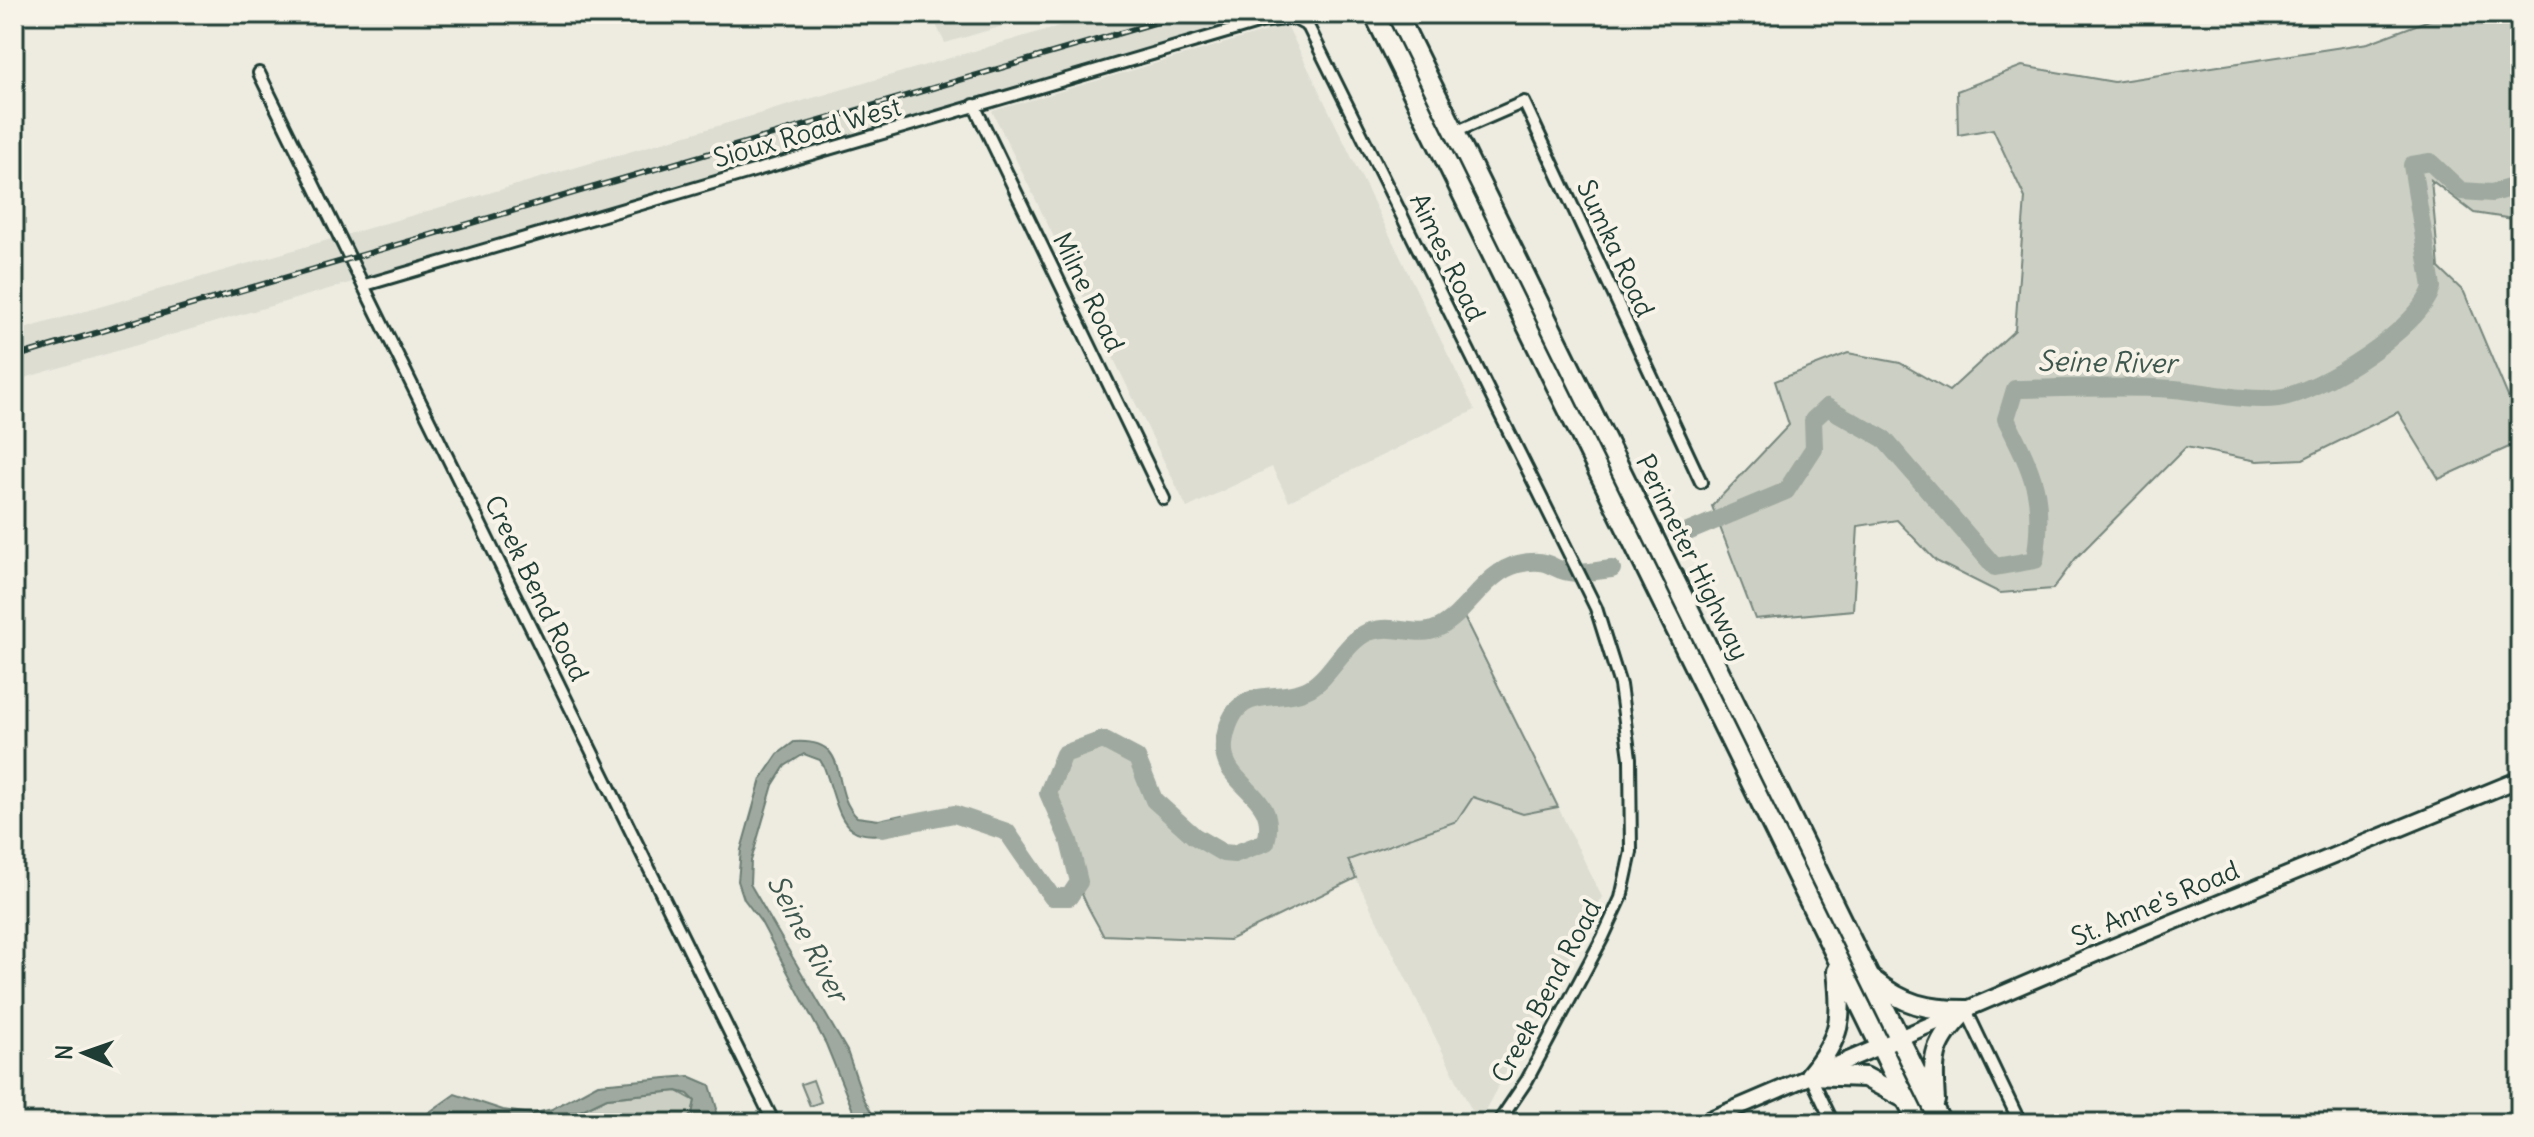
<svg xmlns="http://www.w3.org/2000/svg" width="2534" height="1137" font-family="Delius,sans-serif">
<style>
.built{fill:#ddddd2}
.green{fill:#cccfc4;stroke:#76867c;stroke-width:2}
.water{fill:#9fa99f;stroke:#6c7e74;stroke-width:2}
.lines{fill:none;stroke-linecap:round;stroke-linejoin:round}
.river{stroke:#9fa99f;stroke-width:18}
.street-casing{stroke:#1f3d34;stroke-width:16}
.secondary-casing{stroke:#1f3d34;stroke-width:20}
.highway-casing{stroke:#1f3d34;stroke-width:24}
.street{stroke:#f7f3e8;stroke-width:10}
.secondary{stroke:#f7f3e8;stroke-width:14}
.highway{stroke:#f7f3e8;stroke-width:18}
.rail-casing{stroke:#1f3d34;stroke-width:6}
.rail{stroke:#f7f3e8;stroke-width:3;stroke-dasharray:9;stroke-linecap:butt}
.labels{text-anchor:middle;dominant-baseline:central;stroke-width:8;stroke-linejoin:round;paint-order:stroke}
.street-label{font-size:26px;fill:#1f3d34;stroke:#f7f3e8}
.water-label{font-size:28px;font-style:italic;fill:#3f584f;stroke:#f7f3e8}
</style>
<rect width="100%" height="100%" fill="#eeece1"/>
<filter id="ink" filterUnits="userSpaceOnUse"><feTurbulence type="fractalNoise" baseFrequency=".0125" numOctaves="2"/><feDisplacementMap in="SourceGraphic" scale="16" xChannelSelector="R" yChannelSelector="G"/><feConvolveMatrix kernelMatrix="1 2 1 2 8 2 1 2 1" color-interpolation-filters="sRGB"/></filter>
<g filter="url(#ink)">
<g class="built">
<polygon points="931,14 1044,14 945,43"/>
<polygon points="1100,14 1269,14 14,381 14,332"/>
<polygon points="1287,25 1475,410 1289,501 1272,467 1187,508 992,111"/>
<polygon points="1473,797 1523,814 1558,807 1602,897 1478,1123 1347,860 1457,821"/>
</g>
<g class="green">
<polygon points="2445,14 2520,14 2520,220 2474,213 2431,180 2439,268 2464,292 2520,425 2520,442 2439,479 2398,412 2303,459 2257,461 2186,447 2076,558 2053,589 2000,593 1936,561 1897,520 1858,526 1853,610 1755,619 1712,506 1789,425 1775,381 1848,353 1900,363 1949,391 2015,330 2025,198 1993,129 1958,135 1957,91 2022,66 2114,82 2368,43"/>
<path d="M 1462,613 L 1558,807 L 1523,814 L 1473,797 L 1457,821 L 1348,860 L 1356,878 L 1229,940 L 1103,935 C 1096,920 1083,902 1079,885 C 1077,875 1079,866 1075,855 C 1055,806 1025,797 1077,749 C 1089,738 1099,734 1115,741 C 1135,749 1139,772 1149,790 C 1158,806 1207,847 1224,852 C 1234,854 1245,851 1255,849 L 1271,830 L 1261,803 L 1223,759 C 1222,736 1233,699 1260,693 C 1279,689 1296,693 1313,682 C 1334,668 1344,642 1369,633 C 1408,620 1425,665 1462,613 Z"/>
<polygon points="813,1080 821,1102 810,1106 801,1084"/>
<polygon points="677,1091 695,1101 692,1114 683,1123 555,1123 607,1098"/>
<polygon points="469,1113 501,1123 434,1123 449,1114"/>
</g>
<g class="water">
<path d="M 794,742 C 855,738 827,788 857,817 L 879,820 L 902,815 L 909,828 C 838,849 843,819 824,767 L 820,760 L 804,754 L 785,766 L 773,785 L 751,861 L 750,884 L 847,1051 L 863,1097 L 877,1123 L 858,1123 L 826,1044 L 761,922 L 744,899 L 738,881 L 741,850 L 761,779 L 778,754 Z"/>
<polygon points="689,1076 710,1085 717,1109 711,1123 683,1123 692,1114 695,1101 688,1094 677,1091 607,1098 555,1123 501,1123 469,1113 449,1114 434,1123 414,1123 455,1094 503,1110 532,1114 552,1109 598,1084"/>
</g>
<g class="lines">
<g class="river">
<path d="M 1683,534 L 1786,491 L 1814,448 L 1813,420 L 1827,407 L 1884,439 L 1995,567 L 2035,560 C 2045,497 2034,475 2006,419 L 2015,389 C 2069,388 2121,386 2174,389 C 2205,392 2248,402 2278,398 C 2319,393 2422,327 2432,287 L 2412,165 L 2430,162 L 2461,191 L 2492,193 L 2520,185"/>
<path d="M 883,828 L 954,814 L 1007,832 L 1052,897 L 1069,897 L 1079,882 L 1069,841 L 1048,793 L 1064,754 L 1103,740 L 1137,758 L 1154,800 L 1194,836 L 1223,853 L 1234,854 L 1266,842 C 1281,789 1214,787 1225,737 C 1237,682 1273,704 1306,690 C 1330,680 1343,643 1368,632 C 1394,622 1418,639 1438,628 C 1467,614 1485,572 1518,564 C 1553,556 1550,572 1576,573 C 1587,573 1600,570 1612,569"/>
</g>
<defs>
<g id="street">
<polyline points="259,73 774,1123"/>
<polyline points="974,105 1164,499"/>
<polyline points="1455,132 1524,102 1701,482"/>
<polyline points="365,285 1261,22 1293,18 1308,26 1596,608 1620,685 1630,758 1631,852 1621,898 1603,937 1527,1080 1498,1123"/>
<polyline points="1966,1010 2020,1123"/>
<polyline points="1810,1075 1833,1123"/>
</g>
<polyline id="secondary" points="1701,1123 2100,952 2520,779"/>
<g id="highway">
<polyline points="1374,14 1918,1123"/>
<polyline points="1397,14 1941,1123"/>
<path d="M 1873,980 C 1904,1005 1927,1010 1966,1010"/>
<path d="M 1810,1075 C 1841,1037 1843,1019 1837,971"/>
<polyline points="1810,1075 1865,1077 1906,1099"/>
<path d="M 1935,1101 C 1932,1054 1933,1044 1966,1010"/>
</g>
</defs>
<use href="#street" class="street-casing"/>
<use href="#secondary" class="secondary-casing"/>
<use href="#highway" class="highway-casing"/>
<use href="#street" class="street"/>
<use href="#secondary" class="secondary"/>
<use href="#highway" class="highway"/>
<defs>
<polyline id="rail" points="14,357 1185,14"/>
</defs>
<use href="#rail" class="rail-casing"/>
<use href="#rail" class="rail"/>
</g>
</g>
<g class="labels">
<g class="street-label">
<text transform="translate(807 132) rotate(-16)">Sioux Road West</text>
<text transform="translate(1616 248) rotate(65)">Sumka Road</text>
<text transform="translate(1448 257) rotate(64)">Aimes Road</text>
<text transform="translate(1089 292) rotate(64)">Milne Road</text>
<text transform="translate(1693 557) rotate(64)">Perimeter Highway</text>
<text transform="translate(537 588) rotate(64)">Creek Bend Road</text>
<text transform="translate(2155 903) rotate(-23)">St. Anne's Road</text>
<text transform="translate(1546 991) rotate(-62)">Creek Bend Road</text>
</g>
<g class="water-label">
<text transform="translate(2107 362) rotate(1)">Seine River</text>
<text transform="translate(808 938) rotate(62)">Seine River</text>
</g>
</g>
<rect width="2534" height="1137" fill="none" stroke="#f7f3e8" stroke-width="48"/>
<rect x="24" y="24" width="2486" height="1089" fill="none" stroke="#1f3d34" stroke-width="3" filter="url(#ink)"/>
<g transform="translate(84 1053) rotate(272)" stroke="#f7f3e8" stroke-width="6" paint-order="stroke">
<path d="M0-6L14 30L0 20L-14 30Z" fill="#1f3d34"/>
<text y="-12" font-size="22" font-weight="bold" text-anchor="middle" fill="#1f3d34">N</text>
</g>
</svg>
